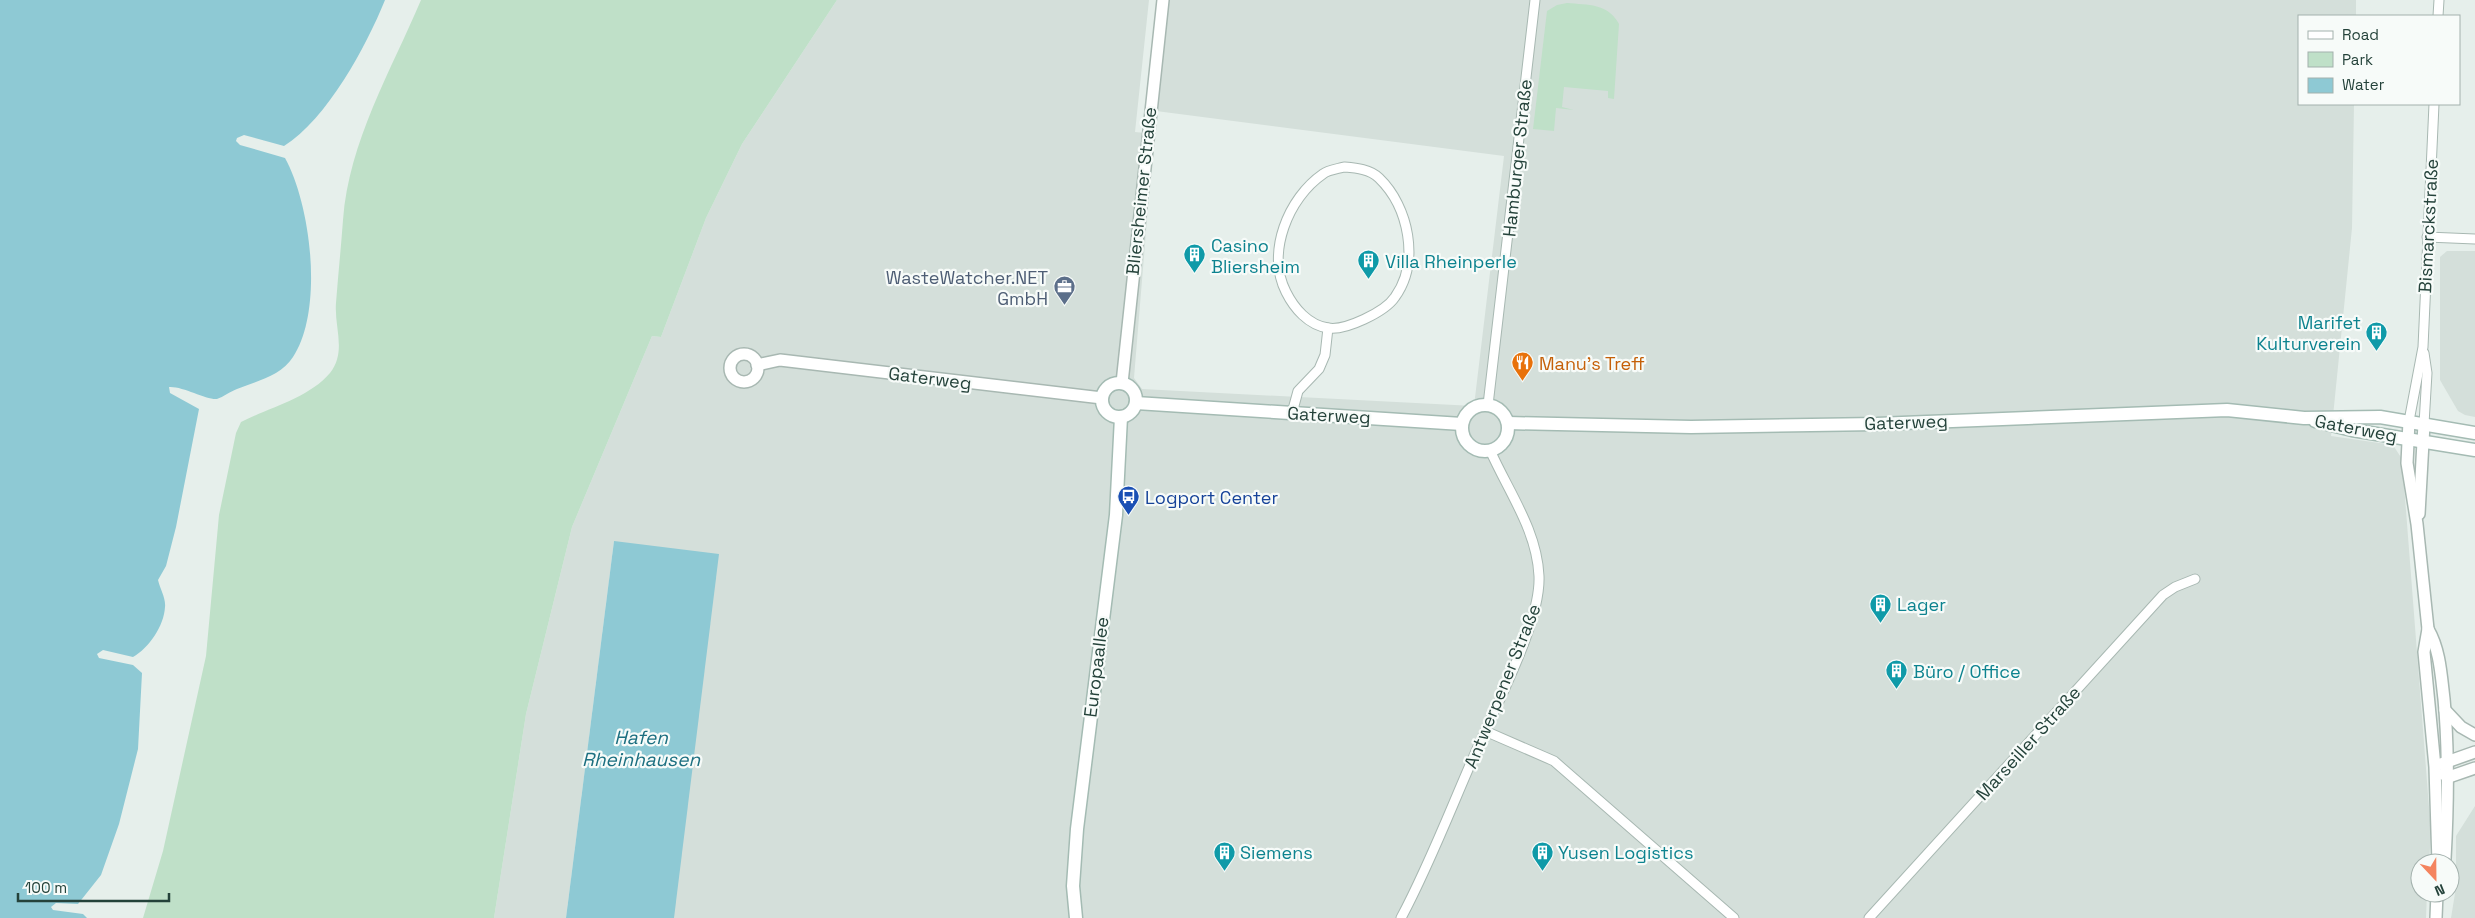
<svg xmlns="http://www.w3.org/2000/svg" width="2475" height="918" font-family="'Space Grotesk',sans-serif">
<style>
.built{fill:#d4dfda}
.green{fill:#bfe0c8}
.water{fill:#8ec9d4}
.lines{fill:none;stroke-linecap:round;stroke-linejoin:round}
.minor-casing{stroke:#a8b8b2;stroke-width:11}
.tertiary-casing{stroke:#a8b8b2;stroke-width:14}
.secondary-casing{stroke:#a4bbb3;stroke-width:15}
.minor{stroke:#fff;stroke-width:9}
.tertiary{stroke:#fff;stroke-width:11}
.secondary{stroke:#fff;stroke-width:12}
.labels{text-anchor:middle;dominant-baseline:central;stroke-width:4.5;stroke-linejoin:round;paint-order:stroke}
.street-label{font-size:18px;fill:#24423a;stroke:#f7fbf9}
.culture-label{font-size:18px;fill:#0d838f;stroke:#f7fbf9;text-anchor:start}
.service-label{font-size:18px;fill:#4e5e75;stroke:#f7fbf9;text-anchor:end}
.food-label{font-size:18px;fill:#c56008;stroke:#f7fbf9;text-anchor:start}
.transit-label{font-size:18px;fill:#164399;stroke:#f7fbf9;text-anchor:start}
.water-label{font-size:19px;font-style:italic;fill:#1c6f80;stroke:#f7fbf9}
</style>
<rect width="100%" height="100%" fill="#e6efeb"/>
<g class="built">
<polygon points="837,0 1149,0 1135,132 1154,134 1134,378 1142,389 1474,406 1504,156 1156,111 1163,0 2356,0 2356,16 2299,16 2299,104 2354,104 2352,228 2331,436 2393,445 2402,459 2431,833 2429,863 2420,863 2420,893 2427,893 2426,918 672,918 614,541 566,918 494,918 526,714 572,527 652,336 661,337 706,218 742,144"/>
<polygon points="2447,251 2475,251 2475,417 2465,415 2458,411 2440,380 2440,257"/>
<polygon points="2475,806 2475,918 2451,918 2456,887 2456,836"/>
</g>
<g class="green">
<path d="M 421,0 L 837,0 L 742,144 L 706,218 L 661,337 L 652,336 L 572,527 L 526,714 L 494,918 L 143,918 L 163,851 L 206,656 L 219,515 L 236,433 L 241,422 C 268,408 309,398 330,373 C 347,352 334,327 336,303 C 338,276 341,248 343,220 C 349,141 391,71 421,0 Z"/>
<path d="M 1567,3 C 1588,5 1608,3 1619,24 L 1614,99 L 1608,98 L 1608,91 L 1564,87 L 1562,107 L 1574,110 L 1556,108 L 1554,131 L 1533,129 L 1547,11 L 1557,5 Z"/>
</g>
<g class="water">
<path d="M 0,0 L 385,0 C 366,47 327,119 284,146 L 244,135 L 237,138 L 236,141 L 240,145 L 285,158 C 311,205 324,310 293,357 C 281,376 257,381 237,389 C 231,391 223,397 217,399 C 206,400 183,386 169,387 L 170,393 L 199,409 L 176,527 L 166,566 L 158,580 C 160,589 166,598 165,607 C 164,626 149,648 133,657 L 103,650 L 97,654 L 99,658 L 133,665 L 142,673 L 138,749 L 119,824 L 101,875 L 78,904 L 56,903 L 51,907 L 53,910 L 83,914 L 87,918 L 0,918 Z"/>
<polygon points="614,541 719,554 674,918 566,918"/>
</g>
<g class="lines">
<defs>
<g id="minor">
<polyline points="2438,16 2439,0"/>
<path d="M 1344,167 C 1356,168 1370,169 1379,178 C 1409,207 1420,262 1395,297 C 1385,312 1345,331 1328,328 C 1308,325 1294,308 1286,292 C 1266,253 1288,198 1323,174 C 1328,170 1337,169 1344,167 Z"/>
<polyline points="2427,237 2475,239"/>
<polyline points="1488,405 1535,0"/>
<polyline points="1292,413 1298,391 1319,369 1325,355 1328,328"/>
<polyline points="2409,421 2423,347 2434,104"/>
<polyline points="2424,424 2427,373 2424,353"/>
<polyline points="1485,731 1554,761 1734,918"/>
<path d="M 1401,918 C 1430,864 1452,805 1477,749 C 1496,705 1541,622 1539,576 C 1537,530 1508,491 1490,450"/>
<polyline points="1869,918 2163,595 2175,587 2195,579"/>
</g>
<g id="tertiary">
<circle cx="744" cy="368" r="14"/>
<polyline points="757,365 780,360 1102,398"/>
<polyline points="1122,383 1163,0"/>
<polyline points="2409,421 2407,463 2417,524 2428,629 2424,652 2435,767 2438,863"/>
<polyline points="2419,514 2424,424"/>
<path d="M 2428,629 C 2440,650 2441,674 2444,699 C 2449,752 2448,805 2445,859"/>
<polyline points="2445,710 2461,727 2475,735"/>
<polyline points="2441,764 2475,752"/>
<polyline points="2443,774 2449,777 2475,768"/>
<polyline points="2436,918 2437,893"/>
</g>
<g id="secondary">
<circle cx="1119" cy="400" r="17"/>
<polyline points="1136,403 1462,424"/>
<circle cx="1485" cy="428" r="23"/>
<polyline points="2315,421 2352,430 2475,450"/>
<polyline points="1508,423 1691,427 1877,424 2227,410 2304,418 2380,417 2475,433"/>
<polyline points="1076,918 1073,886 1077,829 1116,515 1121,417"/>
</g>
</defs>
<use href="#minor" class="minor-casing"/>
<use href="#tertiary" class="tertiary-casing"/>
<use href="#secondary" class="secondary-casing"/>
<use href="#minor" class="minor"/>
<use href="#tertiary" class="tertiary"/>
<use href="#secondary" class="secondary"/>
</g>
<defs>
<symbol id="building-pin" viewBox="-11 -11 22 30"><path d="M0 17L-7.5 6A9.5 9.5 0 1 1 7.5 6Z" fill="#0f9aa8" stroke="#f7fbf9"/><path d="M-4-6H4V6H1V3H-1V6H-4ZM-2.5-4.3h1.7v1.8h-1.7ZM.8-4.3h1.7v1.8H.8ZM-2.5-1h1.7V.8h-1.7ZM.8-1h1.7V.8H.8Z" fill="#fff"/></symbol>
<symbol id="office-pin" viewBox="-11 -11 22 30"><path d="M0 17L-7.5 6A9.5 9.5 0 1 1 7.5 6Z" fill="#5c6f8a" stroke="#f7fbf9"/><path d="M-6-3h4V-5.5h4V-3h4V5H-6ZM-1-4.5V-3h2v-1.5ZM-6 0V1H6V0Z" fill="#fff"/></symbol>
<symbol id="restaurant-pin" viewBox="-11 -11 22 30"><path d="M0 17L-7.5 6A9.5 9.5 0 1 1 7.5 6Z" fill="#e8710a" stroke="#f7fbf9"/><path d="M-5-6h1v4h1v-4h1v4h1v-4h1v5L-1.5 .5V6h-2V.5L-5-1ZM5-6V6H3V1.5H1.5Q1.5-4 5-6Z" fill="#fff"/></symbol>
<symbol id="bus-pin" viewBox="-11 -11 22 30"><path d="M0 17L-7.5 6A9.5 9.5 0 1 1 7.5 6Z" fill="#1a4fb4" stroke="#f7fbf9"/><path d="M-5-6H5V4H4V6H2V4H-2V6H-4V4H-5ZM-3.5-4V0h7V-4ZM-3.5 1.2v1.5H-2V1.2ZM2 1.2v1.5H3.5V1.2Z" fill="#fff"/></symbol>
</defs>
<g fill-rule="evenodd">
<use href="#building-pin" x="1182" y="242" width="25" height="34"/>
<use href="#building-pin" x="1356" y="248" width="25" height="34"/>
<use href="#office-pin" x="1052" y="274" width="25" height="34"/>
<use href="#building-pin" x="2364" y="320" width="25" height="34"/>
<use href="#restaurant-pin" x="1510" y="350" width="25" height="34"/>
<use href="#bus-pin" x="1116" y="484" width="25" height="34"/>
<use href="#building-pin" x="1868" y="592" width="25" height="34"/>
<use href="#building-pin" x="1884" y="658" width="25" height="34"/>
<use href="#building-pin" x="1212" y="840" width="25" height="34"/>
<use href="#building-pin" x="1530" y="840" width="25" height="34"/>
</g>
<g class="labels">
<g class="street-label">
<text transform="translate(1517 158) rotate(-84)">Hamburger Straße</text>
<text transform="translate(1141 191) rotate(-84)">Bliersheimer Straße</text>
<text transform="translate(2428 226) rotate(-87)">Bismarckstraße</text>
<text transform="translate(930 378) rotate(7)">Gaterweg</text>
<text transform="translate(1329 415) rotate(3)">Gaterweg</text>
<text transform="translate(1906 422) rotate(-2)">Gaterweg</text>
<text transform="translate(2356 428) rotate(11)">Gaterweg</text>
<text transform="translate(1096 667) rotate(-83)">Europaallee</text>
<text transform="translate(1502 686) rotate(-68)">Antwerpener Straße</text>
<text transform="translate(2028 743) rotate(-48)">Marseiller Straße</text>
</g>
<g class="culture-label">
<text x="1211" y="245">Casino<tspan x="1211" dy="21">Bliersheim</tspan></text>
<text x="1385" y="261">Villa Rheinperle</text>
<text x="2361" y="322" text-anchor="end">Marifet<tspan x="2361" dy="21">Kulturverein</tspan></text>
<text x="1897" y="604">Lager</text>
<text x="1913" y="671">Büro / Office</text>
<text x="1240" y="852">Siemens</text>
<text x="1558" y="852">Yusen Logistics</text>
</g>
<g class="service-label">
<text x="1048" y="277">WasteWatcher.NET<tspan x="1048" dy="21">GmbH</tspan></text>
</g>
<g class="food-label">
<text x="1539" y="363">Manu's Treff</text>
</g>
<g class="transit-label">
<text x="1145" y="497">Logport Center</text>
</g>
<g class="water-label">
<text x="641" y="737">Hafen<tspan x="641" dy="22">Rheinhausen</tspan></text>
</g>
</g>
<rect x="2298" y="15" width="162" height="90" fill="#f7fbf9" stroke="#a3b1ad"/>
<rect x="2308" y="31" width="25" height="8" fill="#ffffff" stroke="#a3b1ad"/>
<text x="2342" y="40" font-size="15" fill="#24423a">Road</text>
<rect x="2308" y="52" width="25" height="15" fill="#bfe0c8" stroke="#a3b1ad"/>
<text x="2342" y="65" font-size="15" fill="#24423a">Park</text>
<rect x="2308" y="78" width="25" height="15" fill="#8ec9d4" stroke="#a3b1ad"/>
<text x="2342" y="90" font-size="15" fill="#24423a">Water</text>
<g transform="translate(2435 878) rotate(158)"><circle r="24" fill="#f7fbf9" stroke="#a3b1ad"/>
<path d="M0-4L9 19L0 12L-9 19Z" fill="#f4845f"/>
<text y="-8" font-size="14" font-weight="bold" text-anchor="middle" fill="#24423a">N</text>
</g>
<path d="M18 893v8h151v-8" fill="none" stroke="#24423a" stroke-width="2.5"/>
<text x="25" y="893" font-size="15" fill="#24423a" stroke="#f7fbf9" stroke-width="4" paint-order="stroke">100 m</text>
</svg>
